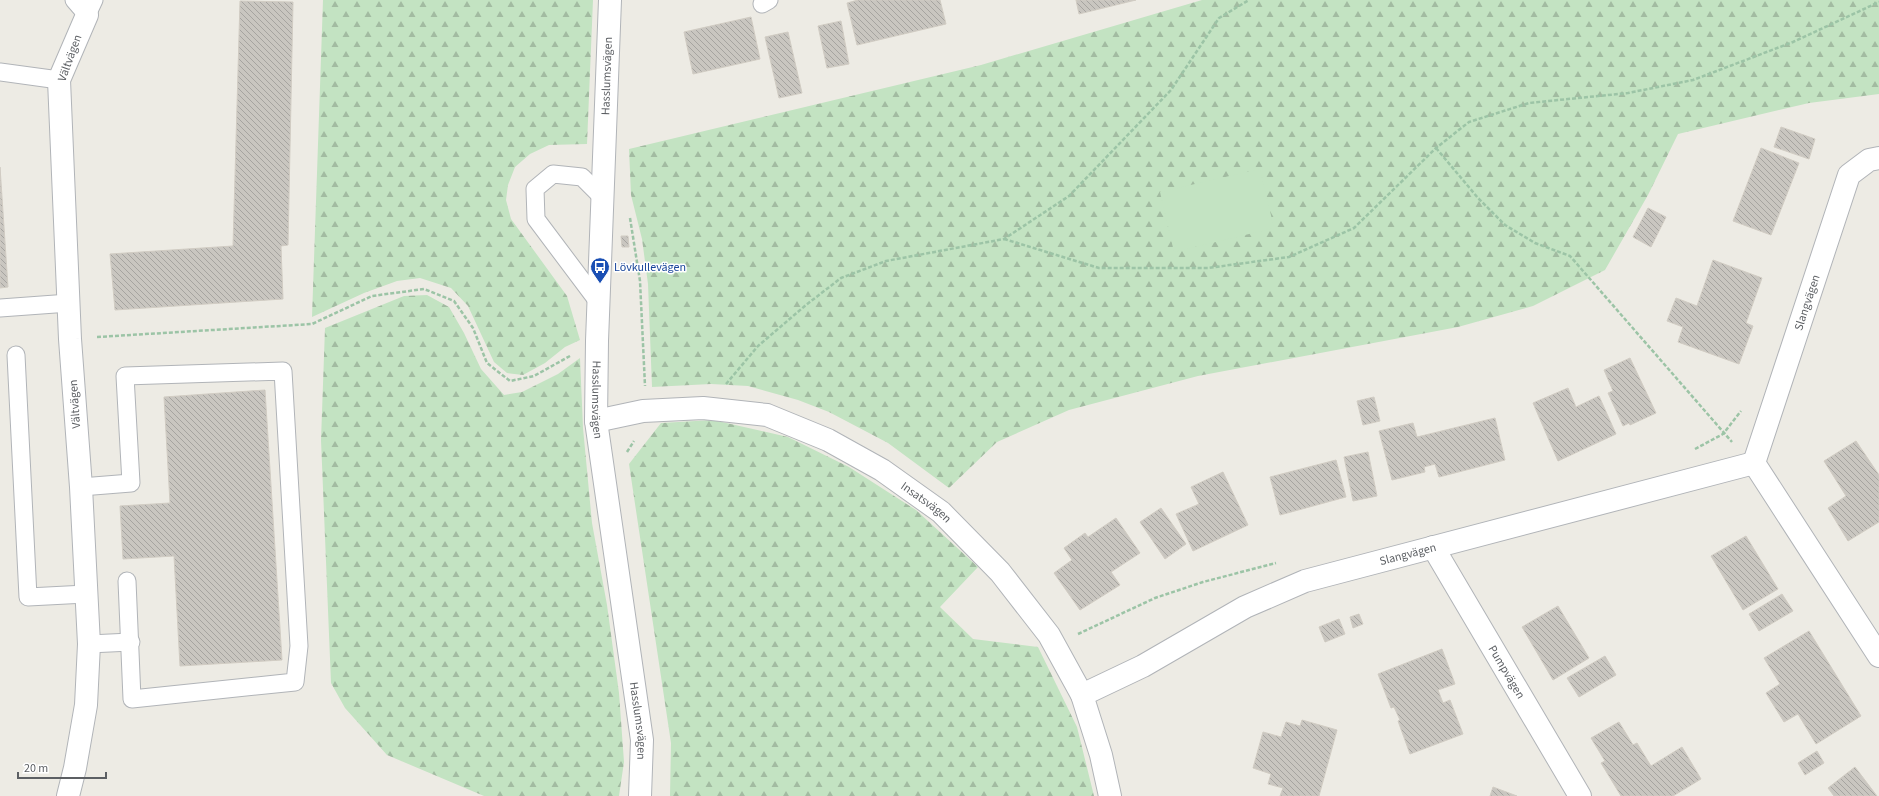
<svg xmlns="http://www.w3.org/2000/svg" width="1879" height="796" font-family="'Source Sans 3',sans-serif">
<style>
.forest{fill:url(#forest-firs)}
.pitch{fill:#c3e3c2}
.building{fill:url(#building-back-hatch);stroke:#d1ccc3}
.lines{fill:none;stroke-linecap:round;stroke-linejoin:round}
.lane-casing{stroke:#b1b4b8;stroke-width:19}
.street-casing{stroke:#b1b4b8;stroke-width:24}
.path{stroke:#9cc4a6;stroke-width:2.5;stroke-dasharray:4 2;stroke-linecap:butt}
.lane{stroke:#fff;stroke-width:17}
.street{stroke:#fff;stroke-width:22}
.labels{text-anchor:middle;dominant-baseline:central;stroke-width:3;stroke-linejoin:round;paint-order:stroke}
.street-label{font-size:12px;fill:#5c5f63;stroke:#fff}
.transit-label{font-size:12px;fill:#164399;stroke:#fff;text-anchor:start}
</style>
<defs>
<pattern id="forest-firs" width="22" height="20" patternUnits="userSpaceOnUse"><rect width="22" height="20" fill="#c3e3c2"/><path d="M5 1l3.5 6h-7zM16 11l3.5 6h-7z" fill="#a2bba1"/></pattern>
<pattern id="building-back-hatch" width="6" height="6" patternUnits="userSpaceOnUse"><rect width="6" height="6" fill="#c9c6c0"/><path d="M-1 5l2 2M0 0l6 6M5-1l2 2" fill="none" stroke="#a6a4a0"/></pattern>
</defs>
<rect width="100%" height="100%" fill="#edebe4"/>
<g class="forest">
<polygon points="323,0 593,0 587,144 549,145 530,154 515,167 508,185 506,200 511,219 567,296 580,340 565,347 545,363 523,375 507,373 494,362 468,306 451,288 420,278 397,281 364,293 312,317"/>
<polygon points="1202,0 1879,0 1879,94 1809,103 1678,134 1648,195 1605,270 1533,306 1458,327 1198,376 1069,410 997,442 949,488 888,443 829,412 798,400 748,386 711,384 652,387 648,284 642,239 631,195 629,149 981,65"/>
<polygon points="427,295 449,307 464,333 481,369 504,395 522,392 558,374 580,358 583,428 592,523 607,605 619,693 624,762 619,796 484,796 387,755 345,708 331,683 321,440 325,328 404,296"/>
<polygon points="713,420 788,437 849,467 916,510 978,567 940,607 973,639 1038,647 1077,727 1094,796 670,796 671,743 629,464 661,423"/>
</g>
<polygon class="pitch" points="1260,169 1274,228 1174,252 1160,192"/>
<g class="building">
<polygon points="858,0 940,0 946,24 857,45 847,3"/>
<polygon points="1076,0 1136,0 1079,14"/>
<polygon points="240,1 293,2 288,245 281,246 283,299 115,310 110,254 233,246"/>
<polygon points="751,17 760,59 693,74 684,32"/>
<polygon points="841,21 849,64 827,68 818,26"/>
<polygon points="788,32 802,93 779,98 765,37"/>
<polygon points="1781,127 1815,139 1809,159 1774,147"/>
<polygon points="1761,148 1799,163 1771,235 1733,221"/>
<polygon points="0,167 8,287 0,288"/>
<polygon points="1648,208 1666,217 1651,247 1633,237"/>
<polygon points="621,236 628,236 629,247 622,247"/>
<polygon points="1713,260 1762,278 1746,323 1753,326 1739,364 1678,342 1683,327 1667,321 1676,298 1697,306"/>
<polygon points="1630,358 1656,413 1630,425 1629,423 1623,426 1608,393 1613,391 1604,370"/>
<polygon points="1568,388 1576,407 1599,396 1616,434 1558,461 1533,403"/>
<polygon points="265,390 282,660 180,666 174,556 123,559 120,506 170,503 164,397"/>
<polygon points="1374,397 1380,421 1363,425 1357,401"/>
<polygon points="1495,418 1505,460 1439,477 1435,464 1424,467 1425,472 1392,480 1379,431 1413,423 1417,437"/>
<polygon points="1856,441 1879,475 1879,522 1848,541 1828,508 1846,496 1824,461"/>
<polygon points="1368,452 1377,496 1353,501 1344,457"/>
<polygon points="1336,460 1346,497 1280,515 1270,477"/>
<polygon points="1223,472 1248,525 1193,551 1176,514 1199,504 1191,487"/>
<polygon points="1161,508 1186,544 1165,559 1140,522"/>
<polygon points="1116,518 1140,553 1111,572 1120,585 1080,610 1054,573 1072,560 1064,548 1085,533 1088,537"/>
<polygon points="1746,536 1778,589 1743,610 1711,556"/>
<polygon points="1782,594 1793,611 1759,631 1749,614"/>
<polygon points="1558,606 1589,658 1553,680 1522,627"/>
<polygon points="1359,614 1363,624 1353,628 1350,617"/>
<polygon points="1339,619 1345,634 1325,642 1319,627"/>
<polygon points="1809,631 1861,716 1816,744 1798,714 1784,722 1766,693 1780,684 1764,658"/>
<polygon points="1442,649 1455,684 1438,690 1443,703 1450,700 1463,734 1410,754 1398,721 1400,720 1394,707 1391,708 1378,674"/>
<polygon points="1605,656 1616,675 1579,697 1567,678"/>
<polygon points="1302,720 1337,730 1319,796 1280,796 1283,788 1268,784 1271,774 1253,768 1263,732 1281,737 1286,722 1300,726"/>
<polygon points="1619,722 1633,745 1637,743 1651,766 1682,747 1701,779 1673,796 1621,796 1601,763 1605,761 1591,738"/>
<polygon points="1817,751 1824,763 1805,775 1798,763"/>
<polygon points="1855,767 1877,796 1834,796 1828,788"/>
<polygon points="1493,787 1517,796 1490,796"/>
</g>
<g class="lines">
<defs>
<g id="lane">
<polyline points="74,0 87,15 94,0"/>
<polyline points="762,4 769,0"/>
<polyline points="0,72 59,80"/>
<polyline points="599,303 536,219 535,189 553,174 582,177 602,197"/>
<polyline points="0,308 69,303"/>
<polyline points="16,355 28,597 86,594"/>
<polyline points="81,487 131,483 125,376 283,371 299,646 295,682 132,699 127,581"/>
<polyline points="89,644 131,642"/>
</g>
<g id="street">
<path id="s1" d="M 610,0 L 597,341 L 596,421 L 642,740 L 640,796"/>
<path id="s2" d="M 596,421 L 643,411 L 703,408 L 767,415 L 828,440 L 882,470 L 941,512 L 1000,572 L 1049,635 L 1082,695 L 1101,755 L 1110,796"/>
<path id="s3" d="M 1754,463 L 1849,175 L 1869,160 L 1879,158"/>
<polyline points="1754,463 1879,656"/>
<path id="s4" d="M 1433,547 L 1580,796"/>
<path id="s5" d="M 1082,695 L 1143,666 L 1245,607 L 1305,581 L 1754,463"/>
<polyline points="68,796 75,768 86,705 89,644 81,487 70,339 59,80 87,15"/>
</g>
</defs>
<use href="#lane" class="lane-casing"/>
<use href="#street" class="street-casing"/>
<g class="path">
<polyline points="1436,148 1478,198 1505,225 1535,243 1570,256 1732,442"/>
<polyline points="630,218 640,281 645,386"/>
<polyline points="1004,239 1099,268 1208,268 1289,257 1354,228 1436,148 1469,122 1529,103 1628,93 1693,80 1793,42 1879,2"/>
<polyline points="97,337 312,324 372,296 424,289 454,301 473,328 487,363 510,381 534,376 570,356"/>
<polyline points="726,384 758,346 806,305 841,278 886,261 1004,239 1069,196 1171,90 1219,18 1249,0"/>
<polyline points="1695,449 1723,434 1741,411"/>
<polyline points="627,452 634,441"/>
<polyline points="1078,634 1155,598 1203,582 1276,563"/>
</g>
<use href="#lane" class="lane"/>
<use href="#street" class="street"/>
</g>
<defs>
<symbol id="bus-pin" viewBox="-11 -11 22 30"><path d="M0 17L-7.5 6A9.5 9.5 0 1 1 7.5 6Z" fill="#1a4fb4" stroke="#fff"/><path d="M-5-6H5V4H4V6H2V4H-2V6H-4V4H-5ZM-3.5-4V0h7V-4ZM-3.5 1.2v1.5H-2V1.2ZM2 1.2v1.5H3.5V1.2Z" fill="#fff"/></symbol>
</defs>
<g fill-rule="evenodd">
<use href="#bus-pin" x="589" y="256" width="22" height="30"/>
</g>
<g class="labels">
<g class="street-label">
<text transform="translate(70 58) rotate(-70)">Vältvägen</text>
<text transform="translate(607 76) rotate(-88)">Hasslumsvägen</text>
<text stroke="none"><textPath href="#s3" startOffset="169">Slangvägen</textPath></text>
<text stroke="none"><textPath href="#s1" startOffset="400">Hasslumsvägen</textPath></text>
<text transform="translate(75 404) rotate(-94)">Vältvägen</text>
<text stroke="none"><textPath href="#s2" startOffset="355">Insatsvägen</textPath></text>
<text stroke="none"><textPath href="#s5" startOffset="357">Slangvägen</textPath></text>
<text stroke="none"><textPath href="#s4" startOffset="145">Pumpvägen</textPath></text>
<text stroke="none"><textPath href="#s1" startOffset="724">Hasslumsvägen</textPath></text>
</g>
<g class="transit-label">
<text x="614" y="267">Lövkullevägen</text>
</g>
</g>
<path d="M18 772v6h88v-6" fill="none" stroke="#5c5f63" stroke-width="2"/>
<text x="24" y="772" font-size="12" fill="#5c5f63" stroke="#ffffff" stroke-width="3" paint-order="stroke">20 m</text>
</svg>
